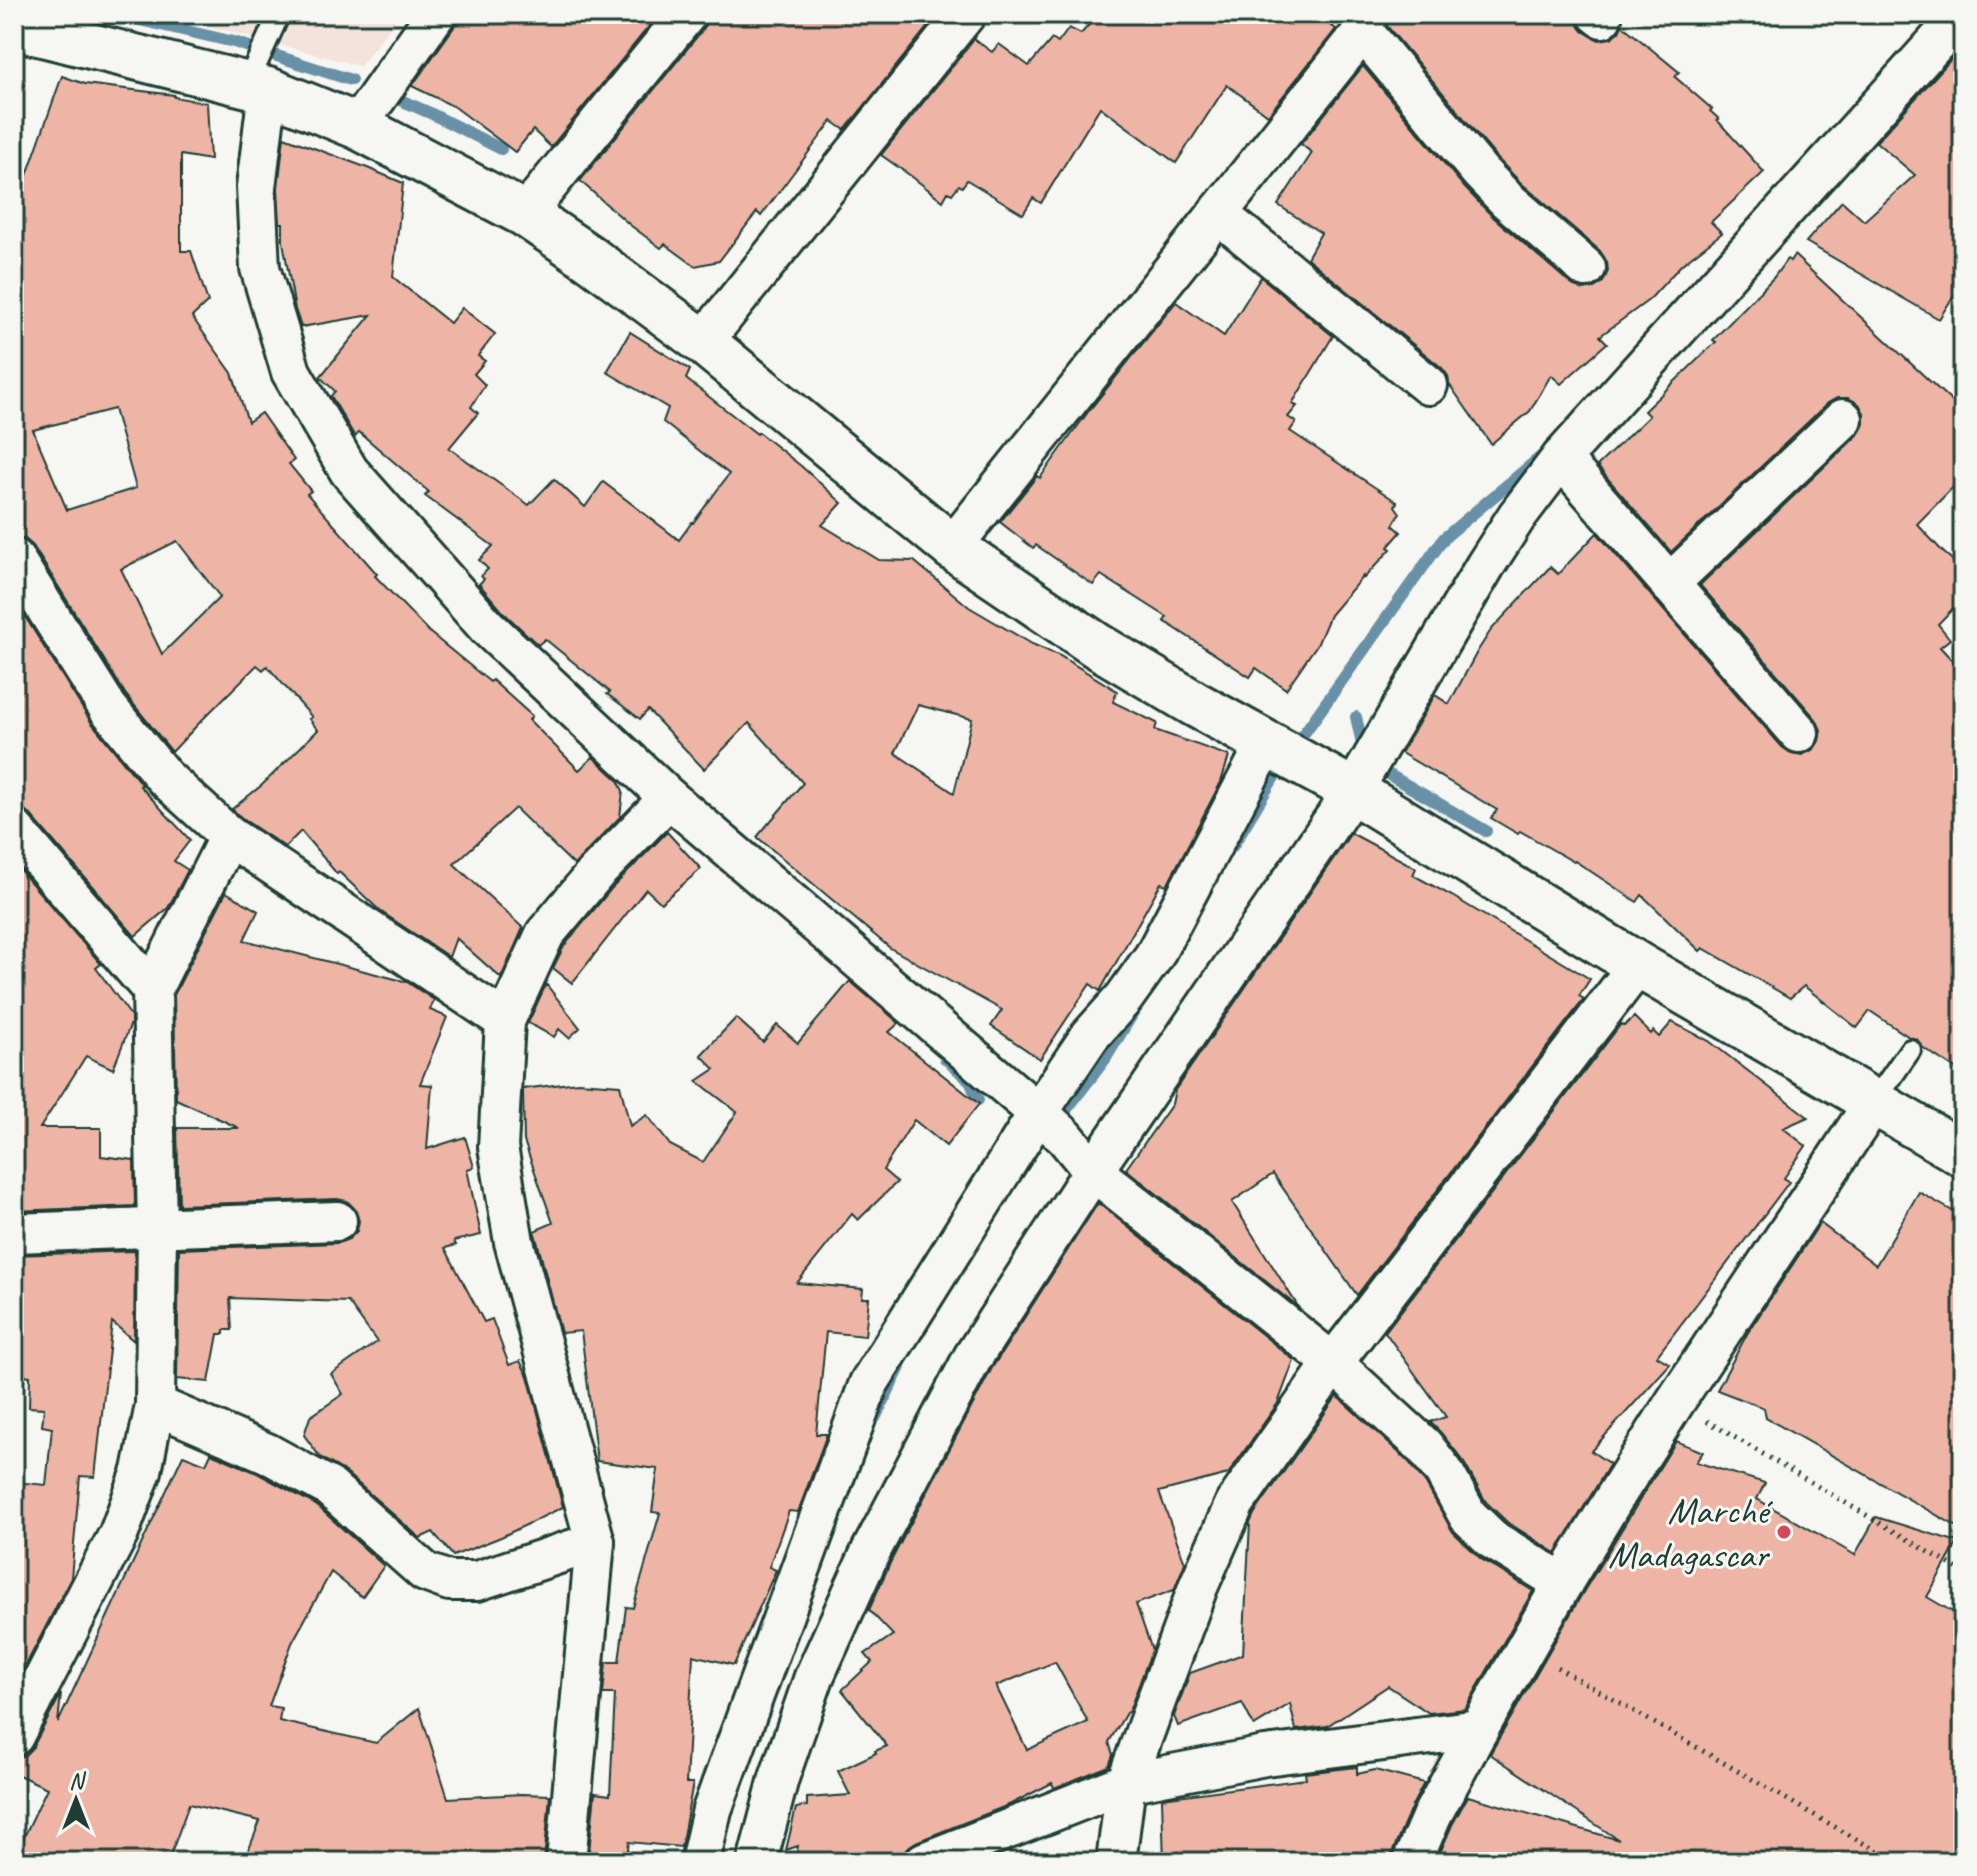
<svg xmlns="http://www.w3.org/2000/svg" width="1977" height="1876" font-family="Caveat,sans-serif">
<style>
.built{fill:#f4e2dc}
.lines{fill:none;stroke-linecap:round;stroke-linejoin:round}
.stream{stroke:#6790a7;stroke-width:12}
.building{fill:#eeb5a7;stroke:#1f3d34;stroke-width:2;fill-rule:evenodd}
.lane-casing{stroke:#1f3d34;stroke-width:26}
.street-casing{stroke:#1f3d34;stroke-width:44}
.secondary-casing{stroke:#1f3d34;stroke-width:50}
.path{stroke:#1f3d34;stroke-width:5;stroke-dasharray:2 6;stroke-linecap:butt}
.lane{stroke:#f6f6f2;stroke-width:20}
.street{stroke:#f6f6f2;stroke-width:38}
.secondary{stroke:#f6f6f2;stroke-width:44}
.poi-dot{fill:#d1495b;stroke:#f6f6f2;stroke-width:3}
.labels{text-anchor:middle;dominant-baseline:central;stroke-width:6;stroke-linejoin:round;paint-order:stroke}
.poi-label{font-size:38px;fill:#1f3d34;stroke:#f6f6f2;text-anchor:end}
</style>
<rect width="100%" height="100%" fill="#f6f6f2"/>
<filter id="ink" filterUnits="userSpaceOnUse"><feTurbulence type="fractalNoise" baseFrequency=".0125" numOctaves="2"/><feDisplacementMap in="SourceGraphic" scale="16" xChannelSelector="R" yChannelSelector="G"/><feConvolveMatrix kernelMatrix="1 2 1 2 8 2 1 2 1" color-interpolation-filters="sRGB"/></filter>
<g filter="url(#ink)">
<polygon class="built" points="163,14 400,14 360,66"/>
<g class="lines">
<g class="stream">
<polyline points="114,14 234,42 351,80"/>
<polyline points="396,98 430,113 501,149"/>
<polyline points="1356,717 1364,752"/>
<polyline points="1374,766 1486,831"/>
<polyline points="1232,847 1282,764 1444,538 1544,454"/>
<polyline points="945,1058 970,1081 978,1100"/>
<polyline points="1056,1123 1106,1058 1135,1010"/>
<polyline points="875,1418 900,1367"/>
</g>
</g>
<g class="building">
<polygon points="458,14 659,14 551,147 533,130 515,152 455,107 412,86 454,27"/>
<polygon points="708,14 938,14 845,130 832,121 761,216 757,212 719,261 695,266 665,244 661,248 630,225 580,181 704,28"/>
<polygon points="1098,14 1315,14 1336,29 1268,115 1227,85 1176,163 1100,107 1041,203 1033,198 1023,214 967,180 962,187 959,185 952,194 948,192 943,201 911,176 881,155 974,39 992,52 999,44 1029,66 1052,39 1058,43 1069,28 1081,34"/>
<polygon points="1389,14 1576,14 1577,23 1583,31 1599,40 1611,38 1619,32 1622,25 1679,72 1675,77 1712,109 1710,111 1719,119 1717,120 1764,172 1711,222 1722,233 1682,264 1650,299 1600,336 1607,343 1561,384 1551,375 1530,411 1491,444 1449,384 1448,376 1442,368 1307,258 1321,233 1278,205 1312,153 1301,144 1363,66 1464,187 1492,216 1572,285 1583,290 1594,288 1603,282 1608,271 1607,262 1600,251 1521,183 1496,157 1387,26"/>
<polygon points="1963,46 1963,281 1939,319 1806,242 1842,201 1864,221 1915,175 1876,142"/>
<path d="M 62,76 L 85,84 L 174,95 L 174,97 L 207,103 L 210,160 L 181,155 L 181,251 L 191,251 L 208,302 L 192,317 L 232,373 L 248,422 L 261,413 L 294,460 L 289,464 L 311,491 L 307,494 L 377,574 L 375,576 L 429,632 L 490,682 L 492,680 L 532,716 L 529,720 L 579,770 L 593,757 L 618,780 L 623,791 L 620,817 L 574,865 L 515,808 L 454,864 L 523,928 L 501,978 L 456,938 L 449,957 L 380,911 L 339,872 L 337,874 L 301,831 L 285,847 L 243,819 L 232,809 L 262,785 L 318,730 L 309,719 L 312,717 L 267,666 L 263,670 L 257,665 L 203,719 L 172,752 L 126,695 L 33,546 L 25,539 L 14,536 L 14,176 L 26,178 ZM 114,409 L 136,488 L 67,510 L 33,430 ZM 177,541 L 220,597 L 162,654 L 121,569 Z"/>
<path d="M 284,137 L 365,167 L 403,183 L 393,277 L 450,323 L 462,308 L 495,334 L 478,356 L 485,361 L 474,374 L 485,385 L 471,407 L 478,413 L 449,448 L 529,505 L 554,479 L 585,507 L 603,482 L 679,540 L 692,522 L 693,523 L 729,474 L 663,422 L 668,408 L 607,372 L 630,332 L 690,370 L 686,379 L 757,434 L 758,432 L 801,466 L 842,503 L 822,525 L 879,560 L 914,561 L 969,607 L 1032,644 L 1060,656 L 1117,691 L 1113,702 L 1157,723 L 1155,730 L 1229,756 L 1221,782 L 1167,885 L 1161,883 L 1100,991 L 1090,984 L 1040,1059 L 991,1026 L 1002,1010 L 890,948 L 757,837 L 803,783 L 749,723 L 704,769 L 648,710 L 640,719 L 607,694 L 610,692 L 545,639 L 538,645 L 503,612 L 479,584 L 484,579 L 481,576 L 488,569 L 479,560 L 493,546 L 425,496 L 429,492 L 359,432 L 355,437 L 331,396 L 335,391 L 320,377 L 371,315 L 301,327 L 295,309 L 283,242 L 283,223 L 280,223 L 278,188 ZM 918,705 L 972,719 L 954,793 L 895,753 Z"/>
<polygon points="1794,255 1963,412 1963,477 1917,524 1943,552 1963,569 1963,598 1938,624 1950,639 1940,647 1963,672 1963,1074 1922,1047 1917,1039 1909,1037 1870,1011 1857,1028 1804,986 1790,998 1703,948 1700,951 1642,895 1637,902 1575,861 1574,862 1520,831 1518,834 1491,818 1497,810 1401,753 1435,695 1449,704 1477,652 1491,630 1550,567 1558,574 1597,533 1782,747 1791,753 1802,755 1814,749 1819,741 1821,730 1816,719 1700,585 1858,435 1864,424 1864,413 1859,404 1848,398 1837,398 1828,403 1671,552 1597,466 1649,416 1644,411 1716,342 1713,340 1774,277 1787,259 1790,261"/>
<polygon points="1261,277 1333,336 1292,404 1297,406 1288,417 1296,422 1290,431 1397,502 1395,506 1400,513 1393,525 1401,532 1388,547 1391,549 1364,578 1363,576 1330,615 1318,643 1286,689 1256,668 1250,677 1164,621 1167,617 1101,575 1093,585 1036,545 1033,548 1000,522 1037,476 1040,478 1088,412 1176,302 1224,336"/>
<polygon points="14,599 91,722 142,785 140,786 190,840 174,861 188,870 168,908 135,936 31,815 22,809 14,808"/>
<polygon points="667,832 701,869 661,903 646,889 572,983 553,968 564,946 611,889"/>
<polygon points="1351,833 1416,868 1413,875 1452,896 1590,979 1579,996 1584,999 1357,1295 1273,1174 1232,1202 1299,1308 1126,1169 1172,1104 1175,1090"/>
<polygon points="14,863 101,964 96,968 131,1016 131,1023 113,1069 86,1056 40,1128 101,1128 101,1156 134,1160 135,1206 14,1211"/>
<polygon points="226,892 258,911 244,940 407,982 434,1000 430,1010 447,1017 420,1084 432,1085 427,1149 465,1137 474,1167 467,1169 481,1235 454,1241 456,1245 445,1248 484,1322 492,1319 509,1365 520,1361 528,1376 563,1507 501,1537 453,1556 433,1532 420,1538 344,1471 320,1457 304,1435 310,1417 343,1394 331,1374 377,1342 348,1302 230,1298 232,1330 224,1330 224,1334 218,1334 209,1382 177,1379 179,1249 338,1243 349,1239 357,1231 359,1221 355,1209 347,1201 337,1199 179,1205 177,1128 239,1128 176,1099 174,995"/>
<polygon points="850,981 899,1023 889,1032 979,1104 946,1146 914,1120 883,1170 897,1182 858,1220 852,1214 797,1283 863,1289 862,1298 869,1298 865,1336 826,1332 816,1434 827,1434 798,1512 789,1511 769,1567 776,1570 734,1665 693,1655 686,1783 693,1783 681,1847 629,1842 626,1862 588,1862 595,1793 610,1795 615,1694 603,1694 606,1662 619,1662 626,1607 633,1608 660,1513 652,1512 658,1469 597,1461 581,1331 561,1333 536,1237 534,1231 553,1223 524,1141 523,1089 578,1082 620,1085 630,1126 647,1115 670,1145 703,1162 737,1112 697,1081 715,1069 701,1055 736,1018 763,1042 777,1025 798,1043"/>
<polygon points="546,984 580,1028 569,1038 559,1029 554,1037 528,1023"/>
<polygon points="1634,1017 1651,1034 1653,1031 1659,1037 1672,1022 1709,1041 1808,1117 1783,1128 1806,1146 1784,1178 1789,1182 1657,1356 1670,1364 1591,1451 1610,1464 1556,1553 1507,1522 1486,1502 1462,1459 1441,1433 1430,1422 1446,1417 1385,1332 1621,1024 1624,1026"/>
<polygon points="1919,1192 1963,1217 1963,1530 1766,1418 1764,1408 1717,1390 1747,1334 1820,1223 1876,1265"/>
<path d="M 1098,1203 L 1294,1360 L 1278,1403 L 1228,1474 L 1159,1492 L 1185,1563 L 1174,1590 L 1136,1604 L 1152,1650 L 1129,1711 L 1126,1713 L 1109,1742 L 1113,1755 L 1109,1766 L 1054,1788 L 1052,1783 L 1011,1804 L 916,1842 L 907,1848 L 904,1854 L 879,1862 L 795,1862 L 798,1846 L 786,1850 L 796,1808 L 807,1806 L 807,1798 L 850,1795 L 838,1771 L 876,1753 L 875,1751 L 887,1746 L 842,1690 L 872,1662 L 865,1654 L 893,1635 L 869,1610 L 891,1561 L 992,1368 ZM 1055,1662 L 1088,1722 L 1027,1750 L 996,1686 Z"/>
<polygon points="135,1251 134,1341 112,1322 95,1477 80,1476 71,1578 14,1688 14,1482 46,1485 52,1428 42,1426 44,1408 29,1407 30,1376 14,1374 14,1255"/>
<polygon points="1337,1396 1408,1461 1426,1484 1453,1532 1481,1559 1533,1591 1465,1709 1429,1713 1388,1686 1327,1726 1296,1730 1290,1704 1254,1726 1242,1703 1178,1726 1174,1716 1190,1673 1243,1654 1250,1523 1254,1514"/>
<polygon points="1676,1441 1703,1452 1696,1462 1765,1483 1757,1499 1855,1555 1876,1517 1958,1542 1927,1597 1963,1618 1963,1862 1436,1862 1452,1825 1468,1796 1619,1840 1490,1754 1582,1594"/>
<polygon points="211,1453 257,1473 316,1505 384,1566 362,1597 331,1572 292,1643 269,1706 281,1708 279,1721 376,1743 419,1708 448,1798 522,1794 550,1795 544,1862 244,1862 260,1821 189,1804 168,1862 14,1862 14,1858 47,1788 14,1773 14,1758 25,1755 33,1747 61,1694 58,1723 183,1455 206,1464"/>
<polygon points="1357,1767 1357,1774 1375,1770 1424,1783 1412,1806 1392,1853 1390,1862 1164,1862 1162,1798 1306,1779 1305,1773"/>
</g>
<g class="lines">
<defs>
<g id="lane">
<polyline points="247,84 279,14"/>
<polyline points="1874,1102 1910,1050"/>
</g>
<g id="street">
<polyline points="1597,14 1602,18"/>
<polyline points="1363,31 1480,172 1506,199 1586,268"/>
<polyline points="268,90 256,187 260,268 291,372 349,471 487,627 669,798 1051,1124 1065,1137 1093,1171 1333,1363 1424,1446 1444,1472 1468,1516 1493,1540 1563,1583"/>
<polyline points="357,126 436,14"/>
<polyline points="1217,213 1428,385"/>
<polyline points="525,214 687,14"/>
<polyline points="703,342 966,14"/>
<polyline points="1561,458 1799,733"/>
<polyline points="952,547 1363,31 1368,14"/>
<polyline points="14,558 108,708 164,777 229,836 505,1021"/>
<polyline points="1669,584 1843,419"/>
<polyline points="14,829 152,990 157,1227 155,1405 142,1471 119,1533 14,1736"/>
<polyline points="152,990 229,836"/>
<polyline points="14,1233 337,1221"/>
<polyline points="155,1405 267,1453 329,1487 425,1572 449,1581 477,1581 595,1542 514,1242 498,1147 505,1021 545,934 595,874 669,798"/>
<polyline points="566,1862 595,1542"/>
<polyline points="700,1862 712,1810 869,1383 1038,1113 1090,1036 1124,998 1154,956 1267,742"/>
<polyline points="757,1862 779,1778 814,1677 871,1551 973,1357 1093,1171 1353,791 1485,566 1517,516 1561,458 1962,14"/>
<polyline points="924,1862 1126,1783 1265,1756 1479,1729"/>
<polyline points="1116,1862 1126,1783 1198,1587 1235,1503 1333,1363 1638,965"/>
<polyline points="1412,1862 1432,1815 1479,1729 1563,1583 1613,1500 1675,1402 1874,1102"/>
</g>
<polyline id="secondary" points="14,27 268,90 357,126 525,214 591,259 703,342 952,547 1096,645 1195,704 1353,791 1638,965 1963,1154"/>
</defs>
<use href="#lane" class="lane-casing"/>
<use href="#street" class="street-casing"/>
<use href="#secondary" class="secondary-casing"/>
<g class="path">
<polyline points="1707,1421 1963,1572"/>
<polyline points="1557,1667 1896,1862"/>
</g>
<use href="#lane" class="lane"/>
<use href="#street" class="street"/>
<use href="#secondary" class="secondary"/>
</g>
</g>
<circle class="poi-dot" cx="1784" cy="1532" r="8"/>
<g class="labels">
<g class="poi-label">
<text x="1768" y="1510">Marché<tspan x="1768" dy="44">Madagascar</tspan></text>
</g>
</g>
<rect width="1977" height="1876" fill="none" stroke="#f6f6f2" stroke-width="48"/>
<rect x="24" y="24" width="1929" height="1828" fill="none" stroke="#1f3d34" stroke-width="3" filter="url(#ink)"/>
<g transform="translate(76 1800)" stroke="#f6f6f2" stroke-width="6" paint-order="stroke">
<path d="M0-6L14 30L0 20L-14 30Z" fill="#1f3d34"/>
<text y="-12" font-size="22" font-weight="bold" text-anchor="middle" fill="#1f3d34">N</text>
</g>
</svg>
